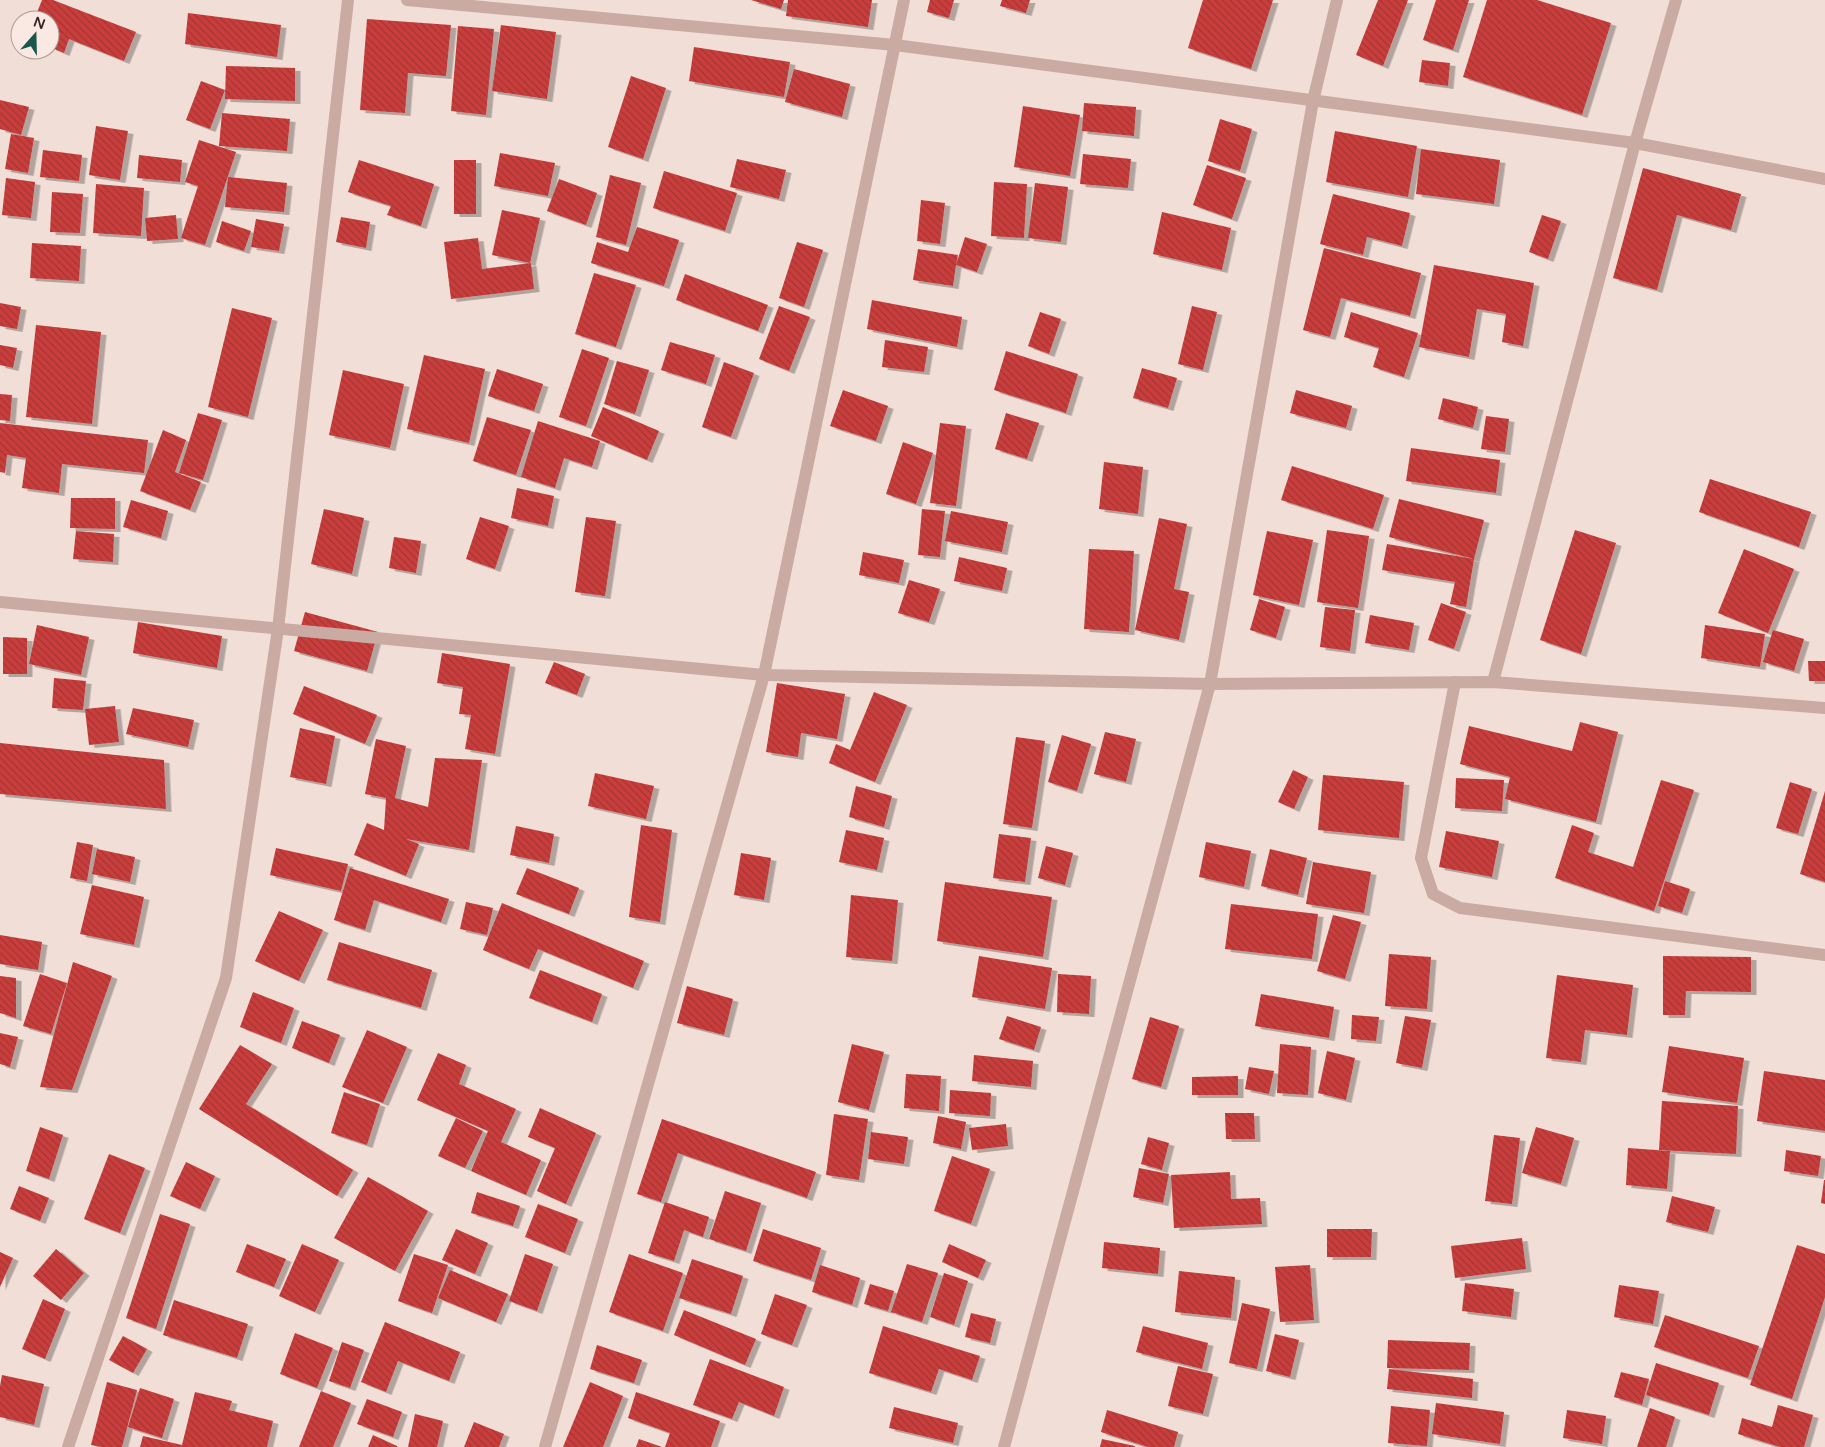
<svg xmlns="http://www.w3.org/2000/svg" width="1825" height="1447" font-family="'Varela Round',sans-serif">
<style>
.building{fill:url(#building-back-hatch);filter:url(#shadow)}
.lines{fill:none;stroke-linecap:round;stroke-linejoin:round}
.minor{stroke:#c9aba3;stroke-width:12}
</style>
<defs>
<pattern id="building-back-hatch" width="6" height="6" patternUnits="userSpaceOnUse" patternTransform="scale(1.25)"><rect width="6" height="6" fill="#c93e3d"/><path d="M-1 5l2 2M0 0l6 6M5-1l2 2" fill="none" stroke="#a43433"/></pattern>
<filter id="shadow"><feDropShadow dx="5.5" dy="3" stdDeviation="0" flood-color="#0004"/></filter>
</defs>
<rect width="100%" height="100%" fill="#f1ded6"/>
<g class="building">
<polygon points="42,0 53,0 136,32 124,61 69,39 64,53 50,47 50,20 34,20"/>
<polygon points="751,0 784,0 781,9"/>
<polygon points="788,0 872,0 868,27 786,16"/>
<polygon points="930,0 954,0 949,18 927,12"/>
<polygon points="1002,0 1030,0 1026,13 1000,6"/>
<polygon points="1203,0 1273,0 1251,69 1188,48"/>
<polygon points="1378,0 1408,0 1383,66 1356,55"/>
<polygon points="1436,0 1469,0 1453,50 1423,40"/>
<polygon points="1487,0 1537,0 1611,23 1582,115 1463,77"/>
<polygon points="188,13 281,25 277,57 185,44"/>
<polygon points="367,19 451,25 446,76 408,73 405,113 360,110"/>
<polygon points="501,25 556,32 547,99 492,91"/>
<polygon points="458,26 494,29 486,115 451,111"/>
<polygon points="694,47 790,62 784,97 689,81"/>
<polygon points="1422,60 1450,63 1448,86 1419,82"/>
<polygon points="226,66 295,68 295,101 225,99"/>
<polygon points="794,69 850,84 842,117 785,102"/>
<polygon points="631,76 666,88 643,159 608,147"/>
<polygon points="201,81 225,90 210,129 186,120"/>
<polygon points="0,100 29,107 21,135 0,129"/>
<polygon points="1084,103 1136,107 1134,136 1082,131"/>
<polygon points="1023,106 1080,115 1070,176 1014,167"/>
<polygon points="222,113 290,119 287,151 219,146"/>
<polygon points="1220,119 1252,129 1240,171 1208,161"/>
<polygon points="96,126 128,131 120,180 89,175"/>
<polygon points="1335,131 1417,146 1408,197 1326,182"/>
<polygon points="11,134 34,138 28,173 5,169"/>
<polygon points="199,140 236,152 205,245 181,238 198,186 185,182"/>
<polygon points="1421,149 1500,160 1494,204 1416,194"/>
<polygon points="43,150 82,155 79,181 40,177"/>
<polygon points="500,153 555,163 548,196 494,186"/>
<polygon points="1083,154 1131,159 1128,188 1080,184"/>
<polygon points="139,155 182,160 180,182 137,178"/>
<polygon points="737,159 786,170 779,199 730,187"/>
<polygon points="359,160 434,184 421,226 387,215 391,206 348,192"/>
<rect x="454" y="160" width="22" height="54"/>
<polygon points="1207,165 1246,178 1232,219 1193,205"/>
<polygon points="1643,168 1741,194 1731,230 1677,215 1657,290 1613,278"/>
<polygon points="664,171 737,193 725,231 653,208"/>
<polygon points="610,175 641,183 626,245 596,237"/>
<polygon points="228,177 287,183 284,212 225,207"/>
<polygon points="6,178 35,182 31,218 2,215"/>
<polygon points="559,179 597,193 586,225 547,211"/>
<polygon points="994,182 1027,184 1024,238 991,236"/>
<polygon points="1035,183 1068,187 1061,242 1028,238"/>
<polygon points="96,184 144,188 141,236 93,233"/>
<polygon points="52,192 83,194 80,233 50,232"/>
<polygon points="1333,194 1410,213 1402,246 1367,237 1363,255 1320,244"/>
<polygon points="921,200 945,203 940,244 917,241"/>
<polygon points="502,210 540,218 530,263 492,255"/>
<polygon points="1162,212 1231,228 1222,270 1153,254"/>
<polygon points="176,215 178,239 147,241 145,218"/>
<polygon points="1542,215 1561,221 1548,259 1529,252"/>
<polygon points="341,217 370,222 366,248 336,242"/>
<polygon points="256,219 284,224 279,251 251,247"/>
<polygon points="222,221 251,231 244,251 216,242"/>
<polygon points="637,227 679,240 664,286 591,263 597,242 628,252"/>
<polygon points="965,237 987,244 977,272 956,265 953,286 913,280 918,249 958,255 956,265"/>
<polygon points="478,238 482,269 531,263 534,289 451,299 444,242"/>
<polygon points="797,242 823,250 804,307 779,298"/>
<polygon points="32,243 81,246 79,281 30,278"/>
<polygon points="1324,248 1421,273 1410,316 1341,298 1330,337 1303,330"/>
<polygon points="1434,265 1534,283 1523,346 1502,342 1506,314 1477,309 1469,357 1419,347"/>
<polygon points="594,273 636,285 616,347 575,334"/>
<polygon points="685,274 768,305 758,331 676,300"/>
<polygon points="872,300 962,317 957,347 867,329"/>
<polygon points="0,303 21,307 17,329 0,326"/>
<polygon points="779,306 810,317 789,371 759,359"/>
<polygon points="1192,306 1217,312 1203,370 1178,364"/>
<polygon points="232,308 272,318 248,417 208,407"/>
<polygon points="1040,312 1061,319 1049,354 1028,346"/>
<polygon points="1351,312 1418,333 1404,377 1373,367 1379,348 1344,337"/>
<polygon points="36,325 101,332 92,424 26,417"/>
<polygon points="885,340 928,347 924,372 882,367"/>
<polygon points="670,342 715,355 706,384 661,370"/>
<polygon points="0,345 17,348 13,368 0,365"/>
<polygon points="582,349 609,358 586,426 559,417"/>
<polygon points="1006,351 1078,374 1066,413 994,390"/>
<polygon points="424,355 485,369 469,443 407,429"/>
<polygon points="617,361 649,370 635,414 604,404"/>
<polygon points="724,362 754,373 731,437 702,427"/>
<polygon points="1142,368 1177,378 1168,408 1133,398"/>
<polygon points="497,369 543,384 534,411 488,396"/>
<polygon points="343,370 404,384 390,448 329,435"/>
<polygon points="843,390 888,406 876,441 830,426"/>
<polygon points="1296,390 1352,406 1346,428 1290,413"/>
<polygon points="0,394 12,395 10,421 0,420"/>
<polygon points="1443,398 1478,407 1473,428 1438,419"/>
<polygon points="603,407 659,431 647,460 591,436"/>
<polygon points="198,413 222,420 203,480 179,473"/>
<polygon points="1006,413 1039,423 1027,459 995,449"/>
<polygon points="1486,416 1509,419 1505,452 1481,449"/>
<polygon points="487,417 531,430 516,475 473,461"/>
<polygon points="538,421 600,441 592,467 564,458 555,488 521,477"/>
<polygon points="0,423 148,440 144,473 62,464 59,493 22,488 26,458 7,455 5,473 0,472"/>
<polygon points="940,423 966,426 956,506 930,503"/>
<polygon points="163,430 186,440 175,472 201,482 190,510 140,491"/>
<polygon points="903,442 933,453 916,504 886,494"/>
<polygon points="1411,448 1500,460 1496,493 1406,481"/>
<polygon points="1104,462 1143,467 1138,514 1099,509"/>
<polygon points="1292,466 1384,495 1373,529 1281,500"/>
<polygon points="1710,479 1811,512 1799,547 1699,512"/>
<polygon points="517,488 554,496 548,526 511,518"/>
<polygon points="71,498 115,498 115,529 70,528"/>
<polygon points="1399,499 1484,520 1474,559 1389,537"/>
<polygon points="131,500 168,511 161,538 123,527"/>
<polygon points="324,509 364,518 352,574 311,564"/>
<polygon points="922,509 945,511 940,557 918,555"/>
<polygon points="951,511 1008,522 1002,552 945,541"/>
<polygon points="480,517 509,526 495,569 466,559"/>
<polygon points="586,517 616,521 605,596 575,592"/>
<polygon points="1159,518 1187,524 1174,589 1189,592 1179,640 1135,630"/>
<polygon points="1327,530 1369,536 1358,608 1317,602"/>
<polygon points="1575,530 1616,543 1581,654 1540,640"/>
<polygon points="76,531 114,534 113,562 73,559"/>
<polygon points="1267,531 1313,540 1299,605 1253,595"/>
<polygon points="394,537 421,541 416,573 389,568"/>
<polygon points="1387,544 1474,559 1466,607 1450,604 1455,582 1382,570"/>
<polygon points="1089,549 1134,551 1129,632 1084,629"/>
<polygon points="1744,549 1794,569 1768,633 1718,613"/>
<polygon points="863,552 904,560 899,583 859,575"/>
<polygon points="959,557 1007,568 1002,591 954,581"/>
<polygon points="909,580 940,589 929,622 898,613"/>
<polygon points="1259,599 1285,607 1276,638 1250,630"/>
<polygon points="1441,603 1466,612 1454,649 1428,640"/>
<polygon points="1325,607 1355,610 1350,651 1320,647"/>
<polygon points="305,612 378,632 367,671 294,651"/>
<polygon points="1370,615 1414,623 1409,650 1365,643"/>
<polygon points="138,622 222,636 217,668 133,653"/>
<polygon points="37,625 89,637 81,675 29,664"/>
<polygon points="1705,625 1765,634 1760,667 1701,658"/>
<polygon points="1773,630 1804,639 1794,671 1763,662"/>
<polygon points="3,637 27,638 27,674 3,674"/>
<polygon points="442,653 510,664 495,754 465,749 471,715 459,714 463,687 437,683"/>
<polygon points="1808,661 1825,661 1825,681 1809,681"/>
<polygon points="554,662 585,674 577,695 545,683"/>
<polygon points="54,678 86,681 83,710 52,708"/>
<polygon points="777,683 845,694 837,739 801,733 798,757 766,752"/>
<polygon points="304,686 377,715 365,744 293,714"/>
<polygon points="874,692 907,705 875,782 829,763 836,744 850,750"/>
<polygon points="115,706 119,742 89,745 85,709"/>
<polygon points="133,708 194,720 188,747 126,734"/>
<polygon points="1580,722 1618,732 1596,822 1505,799 1510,777 1460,764 1469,726 1572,751"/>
<polygon points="300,728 335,736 326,784 290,777"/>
<polygon points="1105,732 1136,739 1126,782 1094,774"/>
<polygon points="1062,735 1091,744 1077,791 1048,782"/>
<polygon points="1016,737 1045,741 1032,828 1003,824"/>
<polygon points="376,739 406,746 395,798 428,807 435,758 482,760 469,850 406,839 419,844 406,876 354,855 367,823 384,830 386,798 365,794"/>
<polygon points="0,743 164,760 166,809 0,794"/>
<polygon points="1293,770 1308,777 1294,809 1278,802"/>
<polygon points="595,773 654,786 646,819 588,806"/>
<polygon points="1323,775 1404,782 1399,838 1318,830"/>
<polygon points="1456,778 1504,780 1502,811 1455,808"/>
<polygon points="1661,780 1694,790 1654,911 1555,878 1572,825 1594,833 1588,852 1633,867"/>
<polygon points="1790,782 1812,789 1798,834 1776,828"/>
<polygon points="856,786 892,796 884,827 849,817"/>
<polygon points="1825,791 1825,882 1800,874"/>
<polygon points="641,825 672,830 660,922 629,917"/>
<polygon points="516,826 554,834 549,863 510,855"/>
<polygon points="846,830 884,838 877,870 839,862"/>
<polygon points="1446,831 1499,841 1492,877 1439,867"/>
<polygon points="999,834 1031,838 1025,882 993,878"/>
<polygon points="77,842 93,845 87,881 70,878"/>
<polygon points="1206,842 1251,851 1244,887 1199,877"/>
<polygon points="1046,846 1073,853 1065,885 1038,878"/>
<polygon points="276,848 348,864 341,891 270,875"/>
<polygon points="97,849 135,857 130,882 92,874"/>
<polygon points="1270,849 1307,858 1298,895 1261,886"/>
<polygon points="741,853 771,858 764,900 734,895"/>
<polygon points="1313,862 1371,872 1364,913 1306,904"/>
<polygon points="350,868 449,899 441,922 374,900 365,930 334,920"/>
<polygon points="527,868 579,888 569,914 516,894"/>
<polygon points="1665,881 1690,889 1682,913 1658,906"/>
<polygon points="945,882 1052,897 1043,957 937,941"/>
<polygon points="92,885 144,897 134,945 80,934"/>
<polygon points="851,895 898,900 892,961 846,957"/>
<polygon points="466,902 493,908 487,935 460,929"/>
<polygon points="502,903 644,961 633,988 538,949 529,969 483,950"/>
<polygon points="1231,904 1318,914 1312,959 1225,949"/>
<polygon points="279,911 323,930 299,981 255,961"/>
<polygon points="1333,915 1361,922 1345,979 1317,971"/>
<polygon points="0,935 42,942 38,970 0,964"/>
<polygon points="339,942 432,970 421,1008 327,980"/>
<polygon points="1389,954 1431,957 1427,1009 1385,1006"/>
<polygon points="979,956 1052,968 1045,1009 972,997"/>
<polygon points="1663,956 1751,957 1751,992 1686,991 1685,1015 1663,1015"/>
<polygon points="73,962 112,976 72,1090 40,1087"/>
<polygon points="540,970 602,994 592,1022 529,998"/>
<polygon points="40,974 67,983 51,1034 23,1026"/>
<polygon points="1058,974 1091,976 1089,1014 1057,1012"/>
<polygon points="1557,975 1633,985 1627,1035 1585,1030 1581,1062 1546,1058"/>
<polygon points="0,976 16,978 16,1018 0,1013"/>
<polygon points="687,986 733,999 724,1035 677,1023"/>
<polygon points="253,992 294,1008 281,1043 240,1027"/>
<polygon points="1261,994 1334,1007 1329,1038 1255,1026"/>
<polygon points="1352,1015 1379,1017 1376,1041 1351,1039"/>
<polygon points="1007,1016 1041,1027 1034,1050 999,1039"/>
<polygon points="1405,1016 1431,1020 1422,1068 1396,1063"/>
<polygon points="1150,1017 1179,1026 1161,1087 1132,1079"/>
<polygon points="302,1021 340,1035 329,1063 292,1048"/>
<polygon points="367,1030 407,1047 383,1103 342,1087"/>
<polygon points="0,1033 18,1037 10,1067 0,1064"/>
<polygon points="852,1044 884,1052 869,1110 838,1102"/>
<polygon points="1280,1044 1311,1047 1308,1095 1277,1093"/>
<polygon points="240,1045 272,1064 246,1104 353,1170 337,1196 199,1109"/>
<polygon points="1669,1046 1744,1058 1737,1103 1662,1092"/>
<polygon points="1327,1051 1355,1058 1346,1100 1318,1093"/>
<polygon points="438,1053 466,1065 459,1084 516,1109 501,1142 541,1160 526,1195 471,1171 488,1131 417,1100"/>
<polygon points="974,1055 1033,1061 1031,1087 972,1081"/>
<polygon points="1249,1067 1274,1071 1269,1094 1245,1089"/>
<polygon points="1764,1071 1825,1080 1825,1131 1757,1121"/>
<polygon points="906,1074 941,1076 939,1111 904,1108"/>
<polygon points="1238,1076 1238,1095 1192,1095 1192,1077"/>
<polygon points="950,1090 991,1093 990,1116 949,1113"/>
<polygon points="344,1092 380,1104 367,1145 331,1133"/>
<polygon points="1662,1101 1738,1106 1736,1154 1659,1150"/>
<polygon points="540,1108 596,1133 566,1204 537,1191 555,1148 528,1137"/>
<polygon points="1225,1113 1254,1113 1255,1139 1226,1139"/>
<polygon points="834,1114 868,1119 859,1180 826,1175"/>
<polygon points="938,1116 966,1122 961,1149 933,1143"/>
<polygon points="456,1118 483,1131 465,1168 438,1156"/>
<polygon points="662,1119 816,1172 807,1198 678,1153 661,1202 637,1194"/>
<polygon points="1006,1124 1008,1146 972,1150 969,1128"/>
<polygon points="40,1127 63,1135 49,1179 26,1171"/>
<polygon points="1536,1127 1574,1138 1561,1184 1522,1173"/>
<polygon points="871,1132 908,1137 904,1164 868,1159"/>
<polygon points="1494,1135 1520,1138 1512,1204 1485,1201"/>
<polygon points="1148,1137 1169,1143 1162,1170 1141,1164"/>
<polygon points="1628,1148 1670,1151 1667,1189 1626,1185"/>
<polygon points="1786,1150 1821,1156 1818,1176 1784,1171"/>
<polygon points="109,1154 145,1168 120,1233 84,1219"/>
<polygon points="952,1156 990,1169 971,1224 934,1211"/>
<polygon points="186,1162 215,1176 200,1209 170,1196"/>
<polygon points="1139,1168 1169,1174 1163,1203 1133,1197"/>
<polygon points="1230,1172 1231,1199 1260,1198 1262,1224 1174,1228 1171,1175"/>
<polygon points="368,1177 428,1211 395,1271 334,1238"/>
<polygon points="1824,1180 1825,1180 1825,1204 1821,1203"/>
<polygon points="19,1186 49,1198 40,1221 10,1209"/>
<polygon points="725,1191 761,1203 746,1251 709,1239"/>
<polygon points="477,1192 520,1206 513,1226 471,1213"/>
<polygon points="1672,1196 1715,1207 1708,1232 1666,1222"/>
<polygon points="665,1202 709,1217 703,1237 684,1230 674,1261 648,1253"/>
<polygon points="538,1204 578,1219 565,1253 525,1237"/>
<polygon points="160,1214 190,1224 156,1329 126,1318"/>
<polygon points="456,1229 488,1243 475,1274 442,1260"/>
<polygon points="763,1229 821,1248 811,1280 753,1261"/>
<polygon points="1327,1229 1372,1229 1371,1257 1327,1257"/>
<polygon points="1522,1238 1526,1269 1455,1278 1451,1246"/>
<polygon points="1104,1242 1160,1248 1158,1274 1102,1268"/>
<polygon points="247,1244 286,1259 274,1287 236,1272"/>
<polygon points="302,1244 339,1260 315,1312 279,1296"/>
<polygon points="949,1244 986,1260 978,1278 942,1262"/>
<polygon points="1797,1245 1825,1254 1825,1297 1792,1399 1750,1385"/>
<polygon points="56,1249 84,1273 61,1300 33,1276"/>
<polygon points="0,1252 13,1258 0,1287"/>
<polygon points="414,1254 448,1265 432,1313 398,1301"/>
<polygon points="525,1254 553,1264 537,1311 509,1301"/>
<polygon points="629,1254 683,1273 663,1331 609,1312"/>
<polygon points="692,1259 743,1276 731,1314 679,1298"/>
<polygon points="907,1264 938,1273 922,1322 891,1312"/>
<polygon points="820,1265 860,1278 852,1305 812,1292"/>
<polygon points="1310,1265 1314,1320 1280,1322 1275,1267"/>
<polygon points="450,1270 508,1294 496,1322 438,1298"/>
<polygon points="1179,1271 1235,1277 1231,1318 1175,1312"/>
<polygon points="944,1273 968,1281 954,1325 930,1317"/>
<polygon points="1465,1283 1514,1289 1511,1317 1462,1311"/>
<polygon points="870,1284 894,1291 888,1311 864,1304"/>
<polygon points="1619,1285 1659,1291 1653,1324 1614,1317"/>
<polygon points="775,1294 807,1305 792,1345 761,1334"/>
<polygon points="43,1299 65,1309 45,1359 22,1349"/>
<polygon points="174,1300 248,1324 237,1358 163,1335"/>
<polygon points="1242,1303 1270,1309 1257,1369 1229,1363"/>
<polygon points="684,1310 756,1339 745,1365 674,1335"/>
<polygon points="971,1313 996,1319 990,1343 965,1337"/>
<polygon points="1665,1315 1759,1346 1748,1378 1654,1347"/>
<polygon points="385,1322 460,1352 449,1381 398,1361 386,1392 361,1382"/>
<polygon points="883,1326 980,1356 972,1380 939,1369 931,1392 869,1373"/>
<polygon points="1143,1326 1208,1343 1202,1369 1136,1352"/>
<polygon points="295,1333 333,1348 317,1388 280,1374"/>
<polygon points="1275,1334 1299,1340 1290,1377 1266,1371"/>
<polygon points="123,1336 147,1349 133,1373 109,1360"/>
<polygon points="1388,1340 1470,1343 1469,1370 1387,1368"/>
<polygon points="342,1342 364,1350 350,1388 329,1381"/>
<polygon points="597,1345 642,1360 634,1383 590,1369"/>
<polygon points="710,1359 784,1387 774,1416 739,1402 732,1419 693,1405"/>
<polygon points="1656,1363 1719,1383 1709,1415 1646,1395"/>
<polygon points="1178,1366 1213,1374 1203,1414 1168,1406"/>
<polygon points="1389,1369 1473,1379 1472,1398 1387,1389"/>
<polygon points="1621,1372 1649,1379 1642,1405 1614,1397"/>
<polygon points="2,1375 44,1384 34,1425 0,1417 0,1386"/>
<polygon points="107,1382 137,1390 122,1447 101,1447 91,1445"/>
<polygon points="590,1382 623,1396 603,1447 563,1447"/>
<polygon points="140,1388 174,1399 162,1438 128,1427"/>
<polygon points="321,1391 351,1403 333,1447 299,1447"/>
<polygon points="195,1392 232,1401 229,1410 273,1421 267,1447 140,1447 143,1436 182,1445"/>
<polygon points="636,1392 720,1421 711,1447 665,1447 670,1433 628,1418"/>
<polygon points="367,1399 402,1412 393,1437 357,1424"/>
<polygon points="1436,1403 1504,1412 1500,1444 1432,1434"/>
<polygon points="1778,1405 1813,1415 1804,1447 1780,1447 1738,1434 1742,1418 1772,1427"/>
<polygon points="1391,1406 1430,1410 1427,1446 1388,1443"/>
<polygon points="894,1407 958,1423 953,1443 889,1428"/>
<polygon points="1650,1408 1675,1417 1666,1447 1637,1447"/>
<polygon points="1107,1410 1178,1432 1174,1447 1148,1447 1101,1432"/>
<polygon points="1567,1410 1606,1416 1602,1444 1563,1438"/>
<polygon points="415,1414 443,1421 437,1447 408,1447"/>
<polygon points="474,1422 504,1434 499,1447 464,1447"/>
<polygon points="373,1435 397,1446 397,1447 368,1447"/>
<polygon points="639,1439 662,1447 636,1447"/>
<polygon points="1102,1439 1135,1446 1135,1447 1100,1447"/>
</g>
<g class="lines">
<g class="minor">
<polyline points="407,0 895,45 1635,143 1825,179"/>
<polyline points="0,602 764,675 1210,684 1493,682 1825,708"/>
<polyline points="1455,682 1421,858 1433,894 1460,908 1825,955"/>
<polyline points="1493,682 1635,143 1676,0"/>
<polyline points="68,1447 226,978 278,629 348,0"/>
<polyline points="545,1447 764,675 904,0"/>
<polyline points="1004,1447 1210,684 1313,101 1337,0"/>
</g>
</g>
<g transform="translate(35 35) rotate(20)"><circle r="24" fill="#f9e9e2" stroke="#aa9b96"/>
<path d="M0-4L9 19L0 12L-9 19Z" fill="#1a564c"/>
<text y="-8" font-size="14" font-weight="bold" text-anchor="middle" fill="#342625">N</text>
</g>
</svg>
